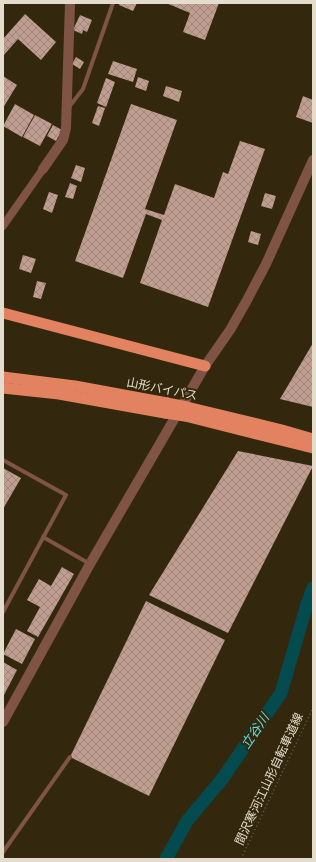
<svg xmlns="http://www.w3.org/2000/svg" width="316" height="862" font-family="Raleway,'Noto Sans JP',sans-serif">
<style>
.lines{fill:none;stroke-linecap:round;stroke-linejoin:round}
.river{stroke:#034b4e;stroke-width:13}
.building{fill:url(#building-cross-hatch)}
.path{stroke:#6a6049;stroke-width:1.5;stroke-dasharray:1 3;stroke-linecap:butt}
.service{stroke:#7f5445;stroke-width:4}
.minor{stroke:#7f5445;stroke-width:8}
.tertiary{stroke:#7f5445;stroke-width:10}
.trunk{stroke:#e28260;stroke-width:11}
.trunk-bridge{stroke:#e28260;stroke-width:11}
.labels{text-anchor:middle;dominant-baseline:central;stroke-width:4;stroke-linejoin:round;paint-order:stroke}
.street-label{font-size:12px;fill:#e4ddcd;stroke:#33280d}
.water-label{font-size:13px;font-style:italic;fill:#63dde3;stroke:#33280d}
</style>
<defs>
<pattern id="building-cross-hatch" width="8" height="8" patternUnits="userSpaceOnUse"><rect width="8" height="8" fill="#bf9d90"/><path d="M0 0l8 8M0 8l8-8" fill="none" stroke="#a0867c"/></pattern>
</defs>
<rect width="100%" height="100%" fill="#33280d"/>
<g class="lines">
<polyline class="river" points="166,859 187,821 223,778 281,693 307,604 313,588"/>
</g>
<g class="building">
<polygon points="120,3 137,3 133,11 119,5"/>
<polygon points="166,3 219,3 205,40 183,32 190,13"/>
<polygon points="25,14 56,42 41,60 18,39 3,56 3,39"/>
<polygon points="80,15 92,20 87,32 83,30 82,34 73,30"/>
<polygon points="76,57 84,62 80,69 72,64"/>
<polygon points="113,61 137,69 133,82 108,74"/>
<polygon points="3,76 17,85 3,108"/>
<polygon points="138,77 149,81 146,91 135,87"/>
<polygon points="106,78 115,82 106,107 97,103"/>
<polygon points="166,86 182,91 179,102 163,96"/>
<polygon points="303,96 313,100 313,123 296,117"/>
<polygon points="15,104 34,115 22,137 3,126"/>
<polygon points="131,104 177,120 145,209 164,215 175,184 214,198 223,172 228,174 240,141 265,149 208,307 140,283 162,220 146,214 123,278 75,261"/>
<polygon points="98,106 105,108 99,126 92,123"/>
<polygon points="35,115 52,124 40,146 23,137"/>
<polygon points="53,125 62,130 56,141 47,136"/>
<polygon points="76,165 85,168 81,182 71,178"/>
<polygon points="70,183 77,186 73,199 65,197"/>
<polygon points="49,192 58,195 52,213 43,209"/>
<polygon points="265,193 276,196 272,209 261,206"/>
<polygon points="251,231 261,234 258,245 248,242"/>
<polygon points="23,255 36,259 31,273 19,269"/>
<polygon points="37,281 46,283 41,299 33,297"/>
<polygon points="313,343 313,407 280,399"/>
<polygon points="238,451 313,466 228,633 149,595"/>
<polygon points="3,468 21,478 3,509"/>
<polygon points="62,567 74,574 38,637 27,631 40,607 27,600 39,579 51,586"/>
<polygon points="146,601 225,640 149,796 70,757"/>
<polygon points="16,629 35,639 22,664 3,654"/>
<polygon points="3,662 17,670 4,695 3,694"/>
</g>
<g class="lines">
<polyline class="path" points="241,859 313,708"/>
<g class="service">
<polyline points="69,107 83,89 113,3"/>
<polyline points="3,460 66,495 3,612"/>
<polyline points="43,537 90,564"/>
<polyline points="3,852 70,757"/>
</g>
<polyline class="minor" points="3,226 43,169"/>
<g class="tertiary">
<polyline points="43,169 63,140 66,128 70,3"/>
<polyline points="3,722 90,564 205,366 230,330 246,302 266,264 313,160"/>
</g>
<g class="trunk">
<polyline points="3,313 205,366"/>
<polyline points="3,377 75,386 167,403"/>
<polyline points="3,388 59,394 165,413"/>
<polyline points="187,407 282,430 313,439"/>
<polyline points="185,416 313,448"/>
</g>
<g class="trunk-bridge">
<polyline points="167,403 187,407"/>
<polyline points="165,413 185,416"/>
</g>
</g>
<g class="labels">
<g class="street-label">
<text transform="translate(162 389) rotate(11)">山形バイパス</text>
<text transform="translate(269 779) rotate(-65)">間沢寒河江山形自転車道線</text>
</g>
<g class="water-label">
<text transform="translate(255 731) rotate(-56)">立谷川</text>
</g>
</g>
<rect width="316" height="862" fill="none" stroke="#e4ddcd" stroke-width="8"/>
</svg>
